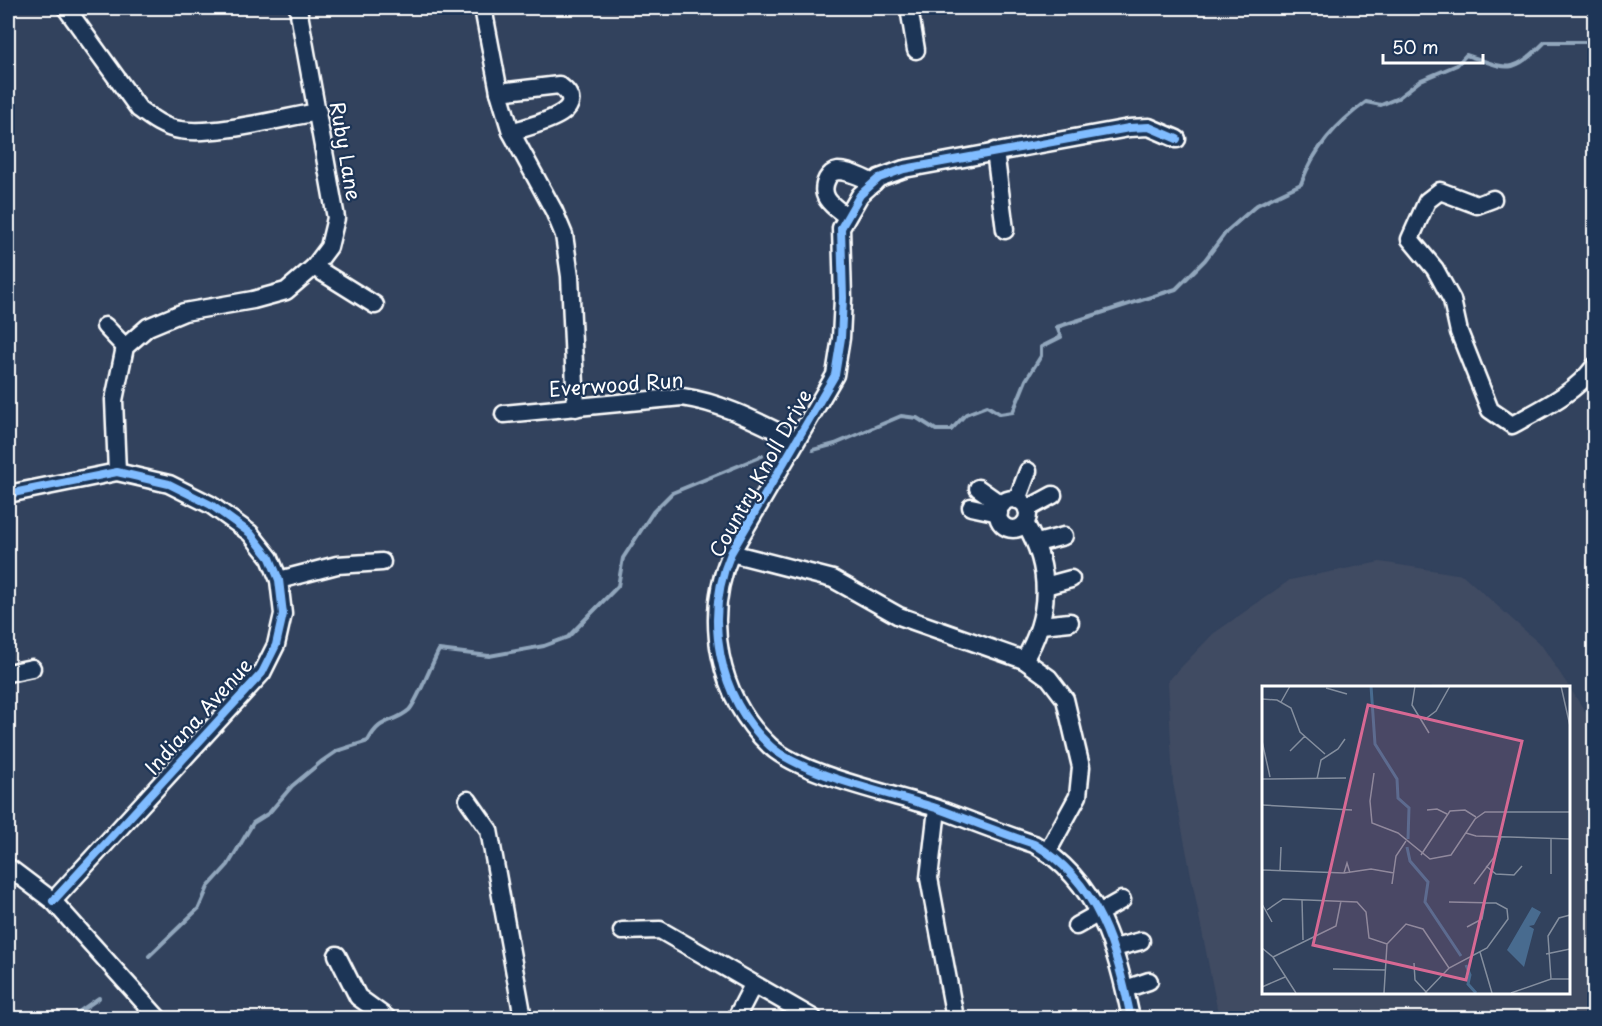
<svg xmlns="http://www.w3.org/2000/svg" width="1602" height="1026" font-family="'Playpen Sans',sans-serif">
<style>
.built{fill:#404b62;fill-rule:evenodd}
.lines{fill:none;stroke-linecap:round;stroke-linejoin:round}
.stream{stroke:#91a6bc;stroke-width:4}
.minor-casing{stroke:#fff;stroke-width:21}
.minor{stroke:#1d3557;stroke-width:16}
.cycleway-casing{stroke:#1d3557;stroke-width:11}
.cycleway{stroke:#80bcff;stroke-width:8}
.labels{text-anchor:middle;dominant-baseline:central;stroke-width:4.5;stroke-linejoin:round;paint-order:stroke}
.street-label{font-size:20px;fill:#fff;stroke:#1d3557}
.inset-river{fill:none;stroke:#486b8f;stroke-width:3}
.inset-road{fill:none;stroke:#848e9e;stroke-width:1.5}
.view{fill:#d76994;fill-opacity:0.15;stroke:#d76994;stroke-width:3}
.inset-edge{fill:none;stroke:#fff;stroke-width:3}
</style>
<rect width="100%" height="100%" fill="#32425d"/>
<filter id="ink" filterUnits="userSpaceOnUse"><feTurbulence type="fractalNoise" baseFrequency=".0167" numOctaves="2"/><feDisplacementMap in="SourceGraphic" scale="12" xChannelSelector="R" yChannelSelector="G"/><feConvolveMatrix kernelMatrix="1 2 1 2 8 2 1 2 1" color-interpolation-filters="sRGB"/></filter>
<g filter="url(#ink)">
<path class="built" d="M 1380,562 L 1463,575 L 1542,646 L 1594,725 L 1594,1018 L 1219,1018 L 1173,783 L 1168,681 L 1213,634 L 1290,580 ZM 1263,687 L 1568,687 L 1568,992 L 1263,992 Z"/>
<g class="lines">
<g class="stream">
<path d="M 813,450 L 835,444 L 901,416 L 917,418 L 936,430 L 951,430 L 966,414 L 987,406 L 1000,414 L 1013,412 L 1026,380 L 1041,356 L 1041,347 L 1061,337 L 1057,327 L 1176,289 L 1205,260 L 1226,232 L 1257,205 L 1301,184 C 1314,148 1336,124 1366,102 L 1381,105 L 1398,98 L 1421,80 L 1457,65 L 1466,55 C 1507,68 1511,77 1545,42 L 1594,42"/>
<path d="M 149,956 L 199,908 L 208,887 L 228,865 L 253,823 L 269,813 L 292,786 L 321,762 L 337,751 L 368,741 C 381,716 393,724 409,710 C 417,702 432,663 439,650 L 489,656 L 544,646 L 568,637 L 618,586 L 623,558 L 653,512 L 672,493 L 762,456"/>
<polyline points="70,1018 99,998"/>
</g>
<defs>
<g id="minor">
<path d="M 66,8 L 139,109 C 151,118 164,128 180,130 C 214,136 282,118 318,112"/>
<polyline points="483,8 499,92 511,132 554,211 564,235 570,276 576,408"/>
<polyline points="909,8 916,50"/>
<path d="M 499,92 L 559,85 C 597,112 529,126 511,132"/>
<polyline points="995,151 1005,230"/>
<path d="M 1493,199 L 1477,205 L 1440,191 L 1427,201 L 1410,239 L 1435,269 L 1452,300 L 1459,332 L 1490,410 L 1512,425 C 1541,409 1574,394 1594,367"/>
<path d="M 846,216 C 833,206 818,197 827,179 C 830,174 832,172 838,171 C 850,171 862,178 874,183"/>
<polyline points="314,267 375,305"/>
<polyline points="105,326 125,347"/>
<path d="M 504,414 L 682,397 C 723,403 758,422 795,440"/>
<polyline points="117,472 114,400 125,347 148,327 184,312 253,300 286,291 314,267 329,247 336,218 298,8"/>
<polyline points="978,488 1002,505"/>
<polyline points="8,494 117,472 169,484 211,505 250,533 270,558 279,580 283,614 276,645 262,673 53,901"/>
<circle cx="1013" cy="514" r="15"/>
<polyline points="1017,500 1028,471"/>
<polyline points="971,507 999,513"/>
<polyline points="1027,509 1053,495"/>
<polyline points="1037,543 1064,536"/>
<polyline points="731,553 833,579 899,616 1024,660 1049,678 1065,699 1081,767 1078,796 1048,851"/>
<polyline points="279,580 337,565 382,562"/>
<polyline points="1045,586 1071,579"/>
<polyline points="1041,625 1070,622"/>
<path d="M 1024,660 C 1051,616 1052,568 1025,523"/>
<polyline points="8,673 32,668"/>
<polyline points="468,800 489,830 523,1018"/>
<polyline points="937,809 929,878 955,1018"/>
<polyline points="8,867 53,901 158,1018"/>
<polyline points="1076,926 1122,900"/>
<polyline points="622,931 660,930 813,1018"/>
<polyline points="1114,948 1141,941"/>
<polyline points="337,955 358,997 387,1018"/>
<polyline points="1125,989 1149,981"/>
<polyline points="736,1018 753,985"/>
<path d="M 1131,1018 C 1117,951 1099,881 1034,844 C 1001,833 969,820 936,808 C 893,794 801,775 770,746 C 718,697 703,618 731,553 L 835,375 L 841,338 L 843,298 L 841,228 L 860,195 L 879,178 L 904,169 L 1129,128 L 1149,127 L 1177,139"/>
</g>
</defs>
<use href="#minor" class="minor-casing"/>
<use href="#minor" class="minor"/>
<defs>
<g id="cycleway">
<polyline points="8,494 117,472 169,484 211,505 250,533 270,558 279,580 283,614 276,645 262,673 53,901"/>
<path d="M 1131,1018 C 1117,951 1099,881 1034,844 C 1001,833 969,820 936,808 C 893,794 801,775 770,746 C 718,697 703,618 731,553 L 835,375 L 841,338 L 843,298 L 841,228 L 860,195 L 879,178 L 904,169 L 1129,128 L 1149,127 L 1177,139"/>
</g>
</defs>
<use href="#cycleway" class="cycleway-casing"/>
<use href="#cycleway" class="cycleway"/>
</g>
</g>
<g class="labels">
<g class="street-label">
<text transform="translate(346 151) rotate(80)">Ruby Lane</text>
<text transform="translate(616 384) rotate(-4)">Everwood Run</text>
<text transform="translate(760 473) rotate(-61)">Country Knoll Drive</text>
<text transform="translate(198 716) rotate(-48)">Indiana Avenue</text>
</g>
</g>
<g transform="translate(1262 686)">
<rect width="308" height="308" fill="#32425d"/>
<path d="M 270,221 L 279,226 L 272,239 L 267,240 L 272,243 L 262,281 L 245,264 Z" fill="#486b8f"/>
<path class="inset-river" d="M 109,0 L 113,58 L 135,93 L 136,112 L 147,122 L 146,153M 145,161 L 148,175 L 166,196 L 163,216 L 199,270M 204,279 L 208,289 L 206,298 L 214,307"/>
<path class="inset-road" d="M 153,0 L 150,19 L 167,47M 299,0 L 308,40M 64,2 L 85,8M 0,13 L 15,14 L 29,22 L 38,46 L 63,68M 19,16 L 28,0M 162,34 L 174,25 L 188,0M 0,55 L 8,91M 28,65 L 43,50M 112,87 L 108,115 L 110,137 L 136,147 L 168,173 L 189,169 L 213,133 L 223,126 L 308,126M 0,93 L 84,92M 55,93 L 59,74 L 76,63 L 83,53M 0,119 L 90,124M 165,124 L 175,123 L 185,128M 204,147 L 214,150 L 308,153M 289,153 L 289,188M 159,169 L 188,125 L 203,124 L 214,131M 224,180 L 234,188 L 252,189 L 260,180M 0,184 L 82,187 L 109,183 L 132,187M 18,185 L 19,161M 82,187 L 85,177 L 88,187M 130,198 L 134,170 L 144,155M 212,198 L 233,170 L 239,151M 40,214 L 41,254M 0,218 L 10,236M 5,224 L 21,213 L 95,216 L 104,226 L 107,252 L 125,258M 205,241 L 220,233 L 223,216M 0,262 L 11,271 L 34,307M 218,266 L 230,307M 284,268 L 308,263M 11,271 L 74,240 L 79,215M 152,277 L 153,294 L 165,307M 71,283 L 124,284M 289,293 L 286,250 L 297,232 L 308,229M 0,301 L 23,291M 122,307 L 125,258 L 144,238 L 161,243 L 187,282M 163,307 L 187,282 L 225,262 L 246,233 L 245,223 L 234,217 L 187,216M 249,307 L 289,293 L 308,293"/>
<path class="view" d="M 106,19 L 260,55 L 204,294 L 51,259 Z"/>
<rect width="308" height="308" class="inset-edge"/>
</g>
<rect width="1602" height="1026" fill="none" stroke="#1d3557" stroke-width="30"/>
<rect x="15" y="15" width="1572" height="996" fill="none" stroke="#fff" stroke-width="2" filter="url(#ink)"/>
<path d="M1383 54v9h100v-9" fill="none" stroke="#ffffff" stroke-width="3"/>
<text x="1392" y="54" font-size="18" fill="#ffffff" stroke="#1d3557" stroke-width="4.5" paint-order="stroke">50 m</text>
</svg>
